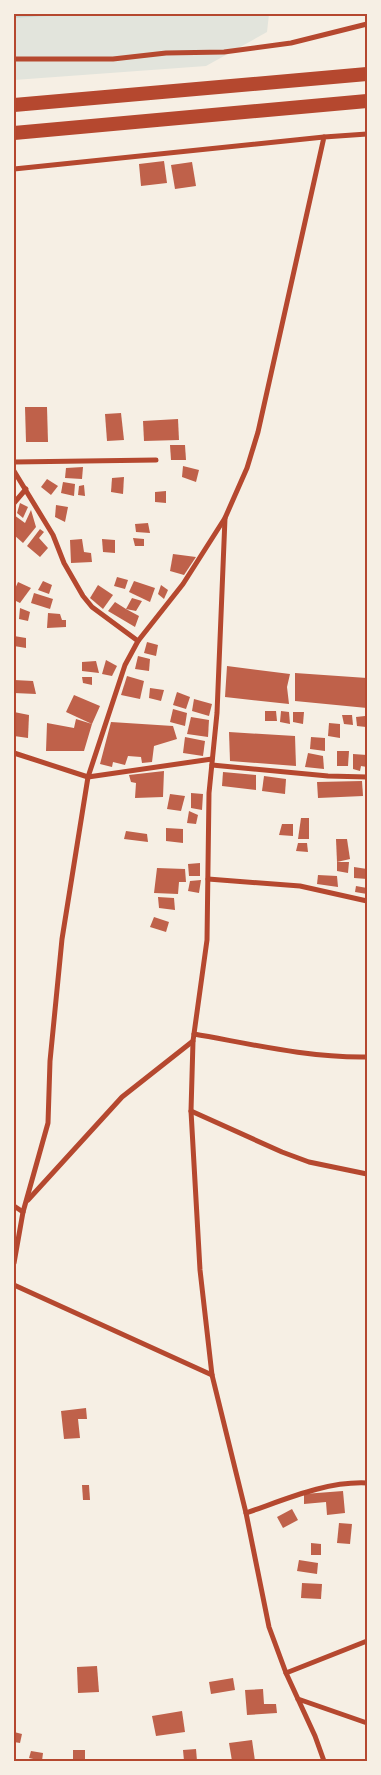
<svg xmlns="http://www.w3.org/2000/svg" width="381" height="1775" font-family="Barlow,sans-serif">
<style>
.green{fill:#e2e4dc}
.water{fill:#c9d6d2}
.building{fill:#bf614a}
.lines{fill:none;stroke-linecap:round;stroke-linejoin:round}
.minor{stroke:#b5482f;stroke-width:5}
.trunk{stroke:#b5482f;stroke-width:14}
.neatline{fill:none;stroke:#b5482f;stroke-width:2}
</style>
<rect width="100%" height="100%" fill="#f6efe4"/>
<polygon class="green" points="82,14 269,14 267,32 206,66 14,80 14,18"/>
<polygon class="water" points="14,14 82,14 14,18"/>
<g class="building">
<polygon points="164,161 167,183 141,186 139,164"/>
<polygon points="192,162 196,186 175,189 171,165"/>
<polygon points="25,407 47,407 48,442 26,442"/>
<polygon points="121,413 124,440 107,441 105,414"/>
<polygon points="178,419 179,440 144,441 143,421"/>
<polygon points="170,445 185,445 186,460 171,460"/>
<polygon points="183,466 199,470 196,482 182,477"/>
<polygon points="83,467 82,479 65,478 66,468"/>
<polygon points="124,477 123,494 111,492 112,478"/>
<polygon points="47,479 58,486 51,495 41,487"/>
<polygon points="63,482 75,484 74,496 61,493"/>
<polygon points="84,485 85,496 78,495 79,486"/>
<polygon points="166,491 166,503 155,502 155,492"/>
<polygon points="20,503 28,507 23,518 17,513"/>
<polygon points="56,505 68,507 65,522 55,517"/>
<polygon points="31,510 36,527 23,543 14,535 14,515 25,523"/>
<polygon points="148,523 150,533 136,532 135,524"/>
<polygon points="40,529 44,532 39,538 48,548 40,557 27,546"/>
<polygon points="133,538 144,539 144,546 135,546"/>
<polygon points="82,539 84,552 91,553 92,562 71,563 70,540"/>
<polygon points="102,539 115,540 115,553 103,552"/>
<polygon points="173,554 196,557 184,575 170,571"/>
<polygon points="117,577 128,580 125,589 114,586"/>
<polygon points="43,581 52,585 49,594 38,590"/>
<polygon points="134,581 155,588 150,602 129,592"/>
<polygon points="18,582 31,588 20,603 14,600 14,591"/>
<polygon points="98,585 113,595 103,609 90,598"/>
<polygon points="161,585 168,590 164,599 158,594"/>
<polygon points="34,593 53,599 50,609 31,603"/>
<polygon points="132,598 142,601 136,611 126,609 139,616 135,627 108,611 115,602 126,609"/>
<polygon points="20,608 30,612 28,621 19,619"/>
<polygon points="48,613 60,614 62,620 66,620 66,627 47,628"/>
<polygon points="14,636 26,638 26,648 14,646"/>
<polygon points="147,642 158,645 156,656 144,653"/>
<polygon points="138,656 150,659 149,671 135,669"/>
<polygon points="106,660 117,666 112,676 102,674"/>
<polygon points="96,661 99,673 82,671 82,662"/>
<polygon points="227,666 290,674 287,687 289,704 225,697"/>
<polygon points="295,673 367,678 367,708 295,701"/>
<polygon points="127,676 144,681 140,699 121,695"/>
<polygon points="82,677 92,677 92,685 83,683"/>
<polygon points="14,680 33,681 36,694 14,693"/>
<polygon points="150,688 164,690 161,701 149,698"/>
<polygon points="177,692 190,697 186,709 173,705"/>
<polygon points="74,695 100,706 92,724 84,751 46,751 47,723 74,728 76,719 92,724 66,712"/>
<polygon points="194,699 212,704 209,716 192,711"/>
<polygon points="173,709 187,713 185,726 170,722"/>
<polygon points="265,711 276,711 277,721 265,721"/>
<polygon points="281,711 289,712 290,724 280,722"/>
<polygon points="14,712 29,715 28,738 14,736"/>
<polygon points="293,712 304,712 303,724 293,722"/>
<polygon points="342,715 352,715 353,725 344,724"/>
<polygon points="365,716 366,727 357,726 356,717"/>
<polygon points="191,717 209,720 208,737 187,734"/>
<polygon points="111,722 173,726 177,739 154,746 152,762 142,763 141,757 128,756 125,765 113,762 112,767 100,764"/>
<polygon points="329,723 340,724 340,738 328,736"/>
<polygon points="229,732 295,736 296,766 230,761"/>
<polygon points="185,737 205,741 203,756 183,753"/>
<polygon points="311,737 325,738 325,751 310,749"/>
<polygon points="337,751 349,751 348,766 337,766"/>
<polygon points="308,753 323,756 324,769 305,767"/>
<polygon points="353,754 367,755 367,767 361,766 360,771 353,769"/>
<polygon points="164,771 163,797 135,798 136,783 131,782 129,775"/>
<polygon points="223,772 256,775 256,790 222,786"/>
<polygon points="264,776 286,779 285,794 262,791"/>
<polygon points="362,781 363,796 318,798 317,782"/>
<polygon points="191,793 203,794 202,810 191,808"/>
<polygon points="170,794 185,796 181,811 167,809"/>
<polygon points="189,811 198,815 196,824 187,823"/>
<polygon points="301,818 309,818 309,839 298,839"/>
<polygon points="282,824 293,824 293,836 279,835"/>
<polygon points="166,828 183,829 183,843 166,841"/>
<polygon points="126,831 147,834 148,842 124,839"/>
<polygon points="336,839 347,839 350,859 337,862"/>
<polygon points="298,843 307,843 308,852 296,851"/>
<polygon points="337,862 349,862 348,873 337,871"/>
<polygon points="200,863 200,876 189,876 188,864"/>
<polygon points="354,867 367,869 367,879 354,878"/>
<polygon points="157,868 185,869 186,882 179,882 178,894 154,893"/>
<polygon points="318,875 337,876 338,887 317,884"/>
<polygon points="201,880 199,893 188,891 190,881"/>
<polygon points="356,886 367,888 367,894 355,892"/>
<polygon points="158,897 174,898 175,910 159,908"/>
<polygon points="154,917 169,922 166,932 150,927"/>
<polygon points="86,1408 87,1419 78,1419 80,1438 64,1439 61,1411"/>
<polygon points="82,1485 89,1485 90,1500 83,1500"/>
<polygon points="343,1491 345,1513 327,1515 326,1502 304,1504 304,1494"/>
<polygon points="292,1509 298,1520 283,1528 277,1517"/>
<polygon points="339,1523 352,1524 350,1544 337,1543"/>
<polygon points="311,1543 321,1544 321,1555 311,1555"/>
<polygon points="299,1560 318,1563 317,1574 297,1571"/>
<polygon points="302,1583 322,1584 321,1599 301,1598"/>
<polygon points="97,1666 99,1692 78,1693 77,1667"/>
<polygon points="233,1678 235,1690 211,1694 209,1682"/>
<polygon points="263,1689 264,1704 276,1704 277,1713 247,1715 245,1690"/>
<polygon points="182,1711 185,1732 156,1736 152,1716"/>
<polygon points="14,1732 22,1734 20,1743 14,1742"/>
<polygon points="252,1740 255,1761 232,1761 229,1743"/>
<polygon points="196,1749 197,1761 184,1761 183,1750"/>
<rect x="73" y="1750" width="12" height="9"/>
<polygon points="31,1751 43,1753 42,1761 29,1758"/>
</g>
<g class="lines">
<g class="minor">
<polyline points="14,59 113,59 166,53 224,52 291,43 367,24"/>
<polyline points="14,169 324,137"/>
<polyline points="14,462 156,460"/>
<polyline points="14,471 53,535 64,563 83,596 92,607 138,641"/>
<polyline points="14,503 26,489"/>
<polyline points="225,518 217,713 209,793 207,940 193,1041 191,1111 200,1270 212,1375 246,1513 269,1627 286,1673 315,1736 324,1761"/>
<polyline points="14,753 88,777 212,759"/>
<polyline points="212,765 328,776 367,777"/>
<polyline points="208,879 300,886 367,901"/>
<path d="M 194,1034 C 251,1044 309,1058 367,1057"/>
<polyline points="191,1111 282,1152 309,1162 367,1174"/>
<polyline points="28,1200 122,1097 193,1041"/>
<polyline points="14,1206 23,1212"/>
<polyline points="14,1263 23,1212 48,1123 50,1061 62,939 88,777 125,665 138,641 183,584 225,518 247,468 258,432 324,137 367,134"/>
<polyline points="14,1285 212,1375"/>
<path d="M 246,1513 C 284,1500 326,1481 367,1483"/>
<polyline points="286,1673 367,1641"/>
<polyline points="298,1699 367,1723"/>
</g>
<g class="trunk">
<polyline points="14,105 367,74"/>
<polyline points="14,133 367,101"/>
</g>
</g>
<rect width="381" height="1775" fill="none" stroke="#f6efe4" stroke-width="30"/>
<rect x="15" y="15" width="351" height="1745" class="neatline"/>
</svg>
